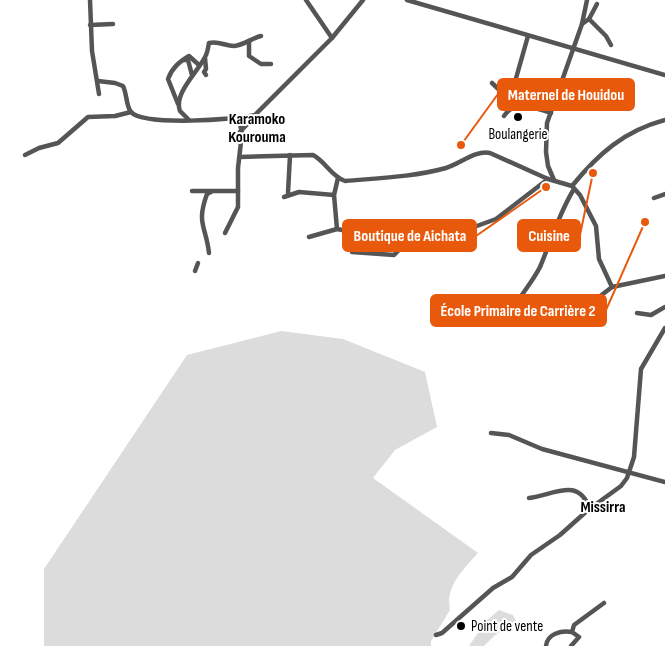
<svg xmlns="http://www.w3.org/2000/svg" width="665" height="646" font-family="'Sofia Sans Condensed',sans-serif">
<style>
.green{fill:#dcdcdc}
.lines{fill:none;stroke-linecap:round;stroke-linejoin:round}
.minor{stroke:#555;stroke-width:4.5}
.poi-dot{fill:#000;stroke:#fff;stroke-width:2}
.labels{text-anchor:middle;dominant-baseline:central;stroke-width:4;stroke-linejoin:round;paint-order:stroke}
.poi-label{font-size:15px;fill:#000;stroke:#fff}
.neighbourhood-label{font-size:16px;font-weight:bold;fill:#000;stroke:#fff}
.leader{fill:none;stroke:#e8590c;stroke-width:2}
.callout-dot{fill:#e8590c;stroke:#fff;stroke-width:2}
.callout{fill:#e8590c;stroke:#e8590c;stroke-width:2}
.callout-label{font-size:16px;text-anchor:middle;font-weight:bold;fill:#fff}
</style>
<rect width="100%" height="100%" fill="#fff"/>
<g class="green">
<path d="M 281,331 L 343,339 L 425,372 L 437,427 L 395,450 L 373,478 L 478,553 C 463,570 445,586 450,610 L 431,641 L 431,646 L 44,646 L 44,569 L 187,355 Z"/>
<polygon points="499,610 513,615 517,623 495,635 484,646 469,646 486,621"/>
</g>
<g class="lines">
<g class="minor">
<polyline points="90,0 92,51 99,94"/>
<polyline points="306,0 332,38"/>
<polyline points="407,0 665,75"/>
<polyline points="589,19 597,4"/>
<polyline points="582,24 589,19 606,36 611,45"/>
<polyline points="90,25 113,24"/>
<polyline points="249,41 249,56 261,64 271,64"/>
<polyline points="205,58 206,69 204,72 206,75"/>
<polyline points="183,60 188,60 192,75"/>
<path d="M 98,81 L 115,83 L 123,86 C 127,94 126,106 131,112 C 143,126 236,120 255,115 L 332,38 L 363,0"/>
<polyline points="492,83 511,101"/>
<path d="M 178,104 L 168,79 C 172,68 179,62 189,56 L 199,65"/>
<polyline points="507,110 528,36"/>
<path d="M 504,116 C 516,98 534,108 551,113"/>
<path d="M 189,120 L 180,111 C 173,93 200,70 206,55 C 208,51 208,47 209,43 C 220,41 225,46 234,46 C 244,45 252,38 261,36"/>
<polyline points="235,137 255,116"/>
<polyline points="25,155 39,148 58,143 88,117 115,116 131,112"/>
<path d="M 240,157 L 313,155 C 326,162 331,176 345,181 C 379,178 413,177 446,168 C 460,164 475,150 490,153 L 548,179 L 572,186 L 580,195 L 596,226 L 599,259 L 612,287"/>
<polyline points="554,180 548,166 546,152 547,123 582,24 587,0"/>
<path d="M 572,186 C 598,154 624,131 665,120"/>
<polyline points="192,191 238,191"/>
<polyline points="288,193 290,155"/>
<polyline points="284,197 299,192 334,195"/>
<polyline points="654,198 665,194"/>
<polyline points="337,229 334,195 338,178"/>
<polyline points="225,233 238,207 238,168 242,133 239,119"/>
<polyline points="309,237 337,229 363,234 455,234 496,219 548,179"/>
<polyline points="396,244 409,238 432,241 457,235"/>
<polyline points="352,252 394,255 400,249 400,242"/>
<path d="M 209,253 C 206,226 196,224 207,194 L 211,192"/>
<polyline points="195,271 198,263"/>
<polyline points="576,299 599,297 612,287 665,276"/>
<polyline points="637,313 651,315 665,307"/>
<path d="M 507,324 C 513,302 530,287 540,267 C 551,241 559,213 574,189"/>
<polyline points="491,433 509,435 542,449 665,482"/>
<path d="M 529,498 C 554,495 578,476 590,509"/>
<polyline points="436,635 442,633 493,588 512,577 531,555 560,535 588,510 621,486 627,478 634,457 641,369 665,328"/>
<path d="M 546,646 C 547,634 561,630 572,632"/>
<polyline points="571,646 579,637 572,632 574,625 604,603"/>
</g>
</g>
<g class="poi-dot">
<circle cx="518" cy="117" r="5"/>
<circle cx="461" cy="626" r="5"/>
</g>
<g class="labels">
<g class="poi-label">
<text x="518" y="134">Boulangerie</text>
<text x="471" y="626" text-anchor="start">Point de vente</text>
</g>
<g class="neighbourhood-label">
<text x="257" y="119">Karamoko<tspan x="257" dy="18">Kourouma</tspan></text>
<text x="603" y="507">Missirra</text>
</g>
</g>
<path class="leader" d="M461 145L498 94M593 173L580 235M546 187L476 236M645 222L606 310"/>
<g class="callout-dot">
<circle cx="461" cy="145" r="5"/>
<circle cx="593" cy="173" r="5"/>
<circle cx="546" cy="187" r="5"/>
<circle cx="645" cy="222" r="5"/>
</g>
<g class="callout">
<rect x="498" y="79" width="136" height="31" rx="5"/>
<rect x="518" y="220" width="62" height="31" rx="5"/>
<rect x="343" y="220" width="133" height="31" rx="5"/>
<rect x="431" y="295" width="175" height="31" rx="5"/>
</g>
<g class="callout-label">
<text x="566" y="100">Maternel de Houidou</text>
<text x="549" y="241">Cuisine</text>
<text x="410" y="241">Boutique de Aichata</text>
<text x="518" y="316">École Primaire de Carrière 2</text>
</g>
</svg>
